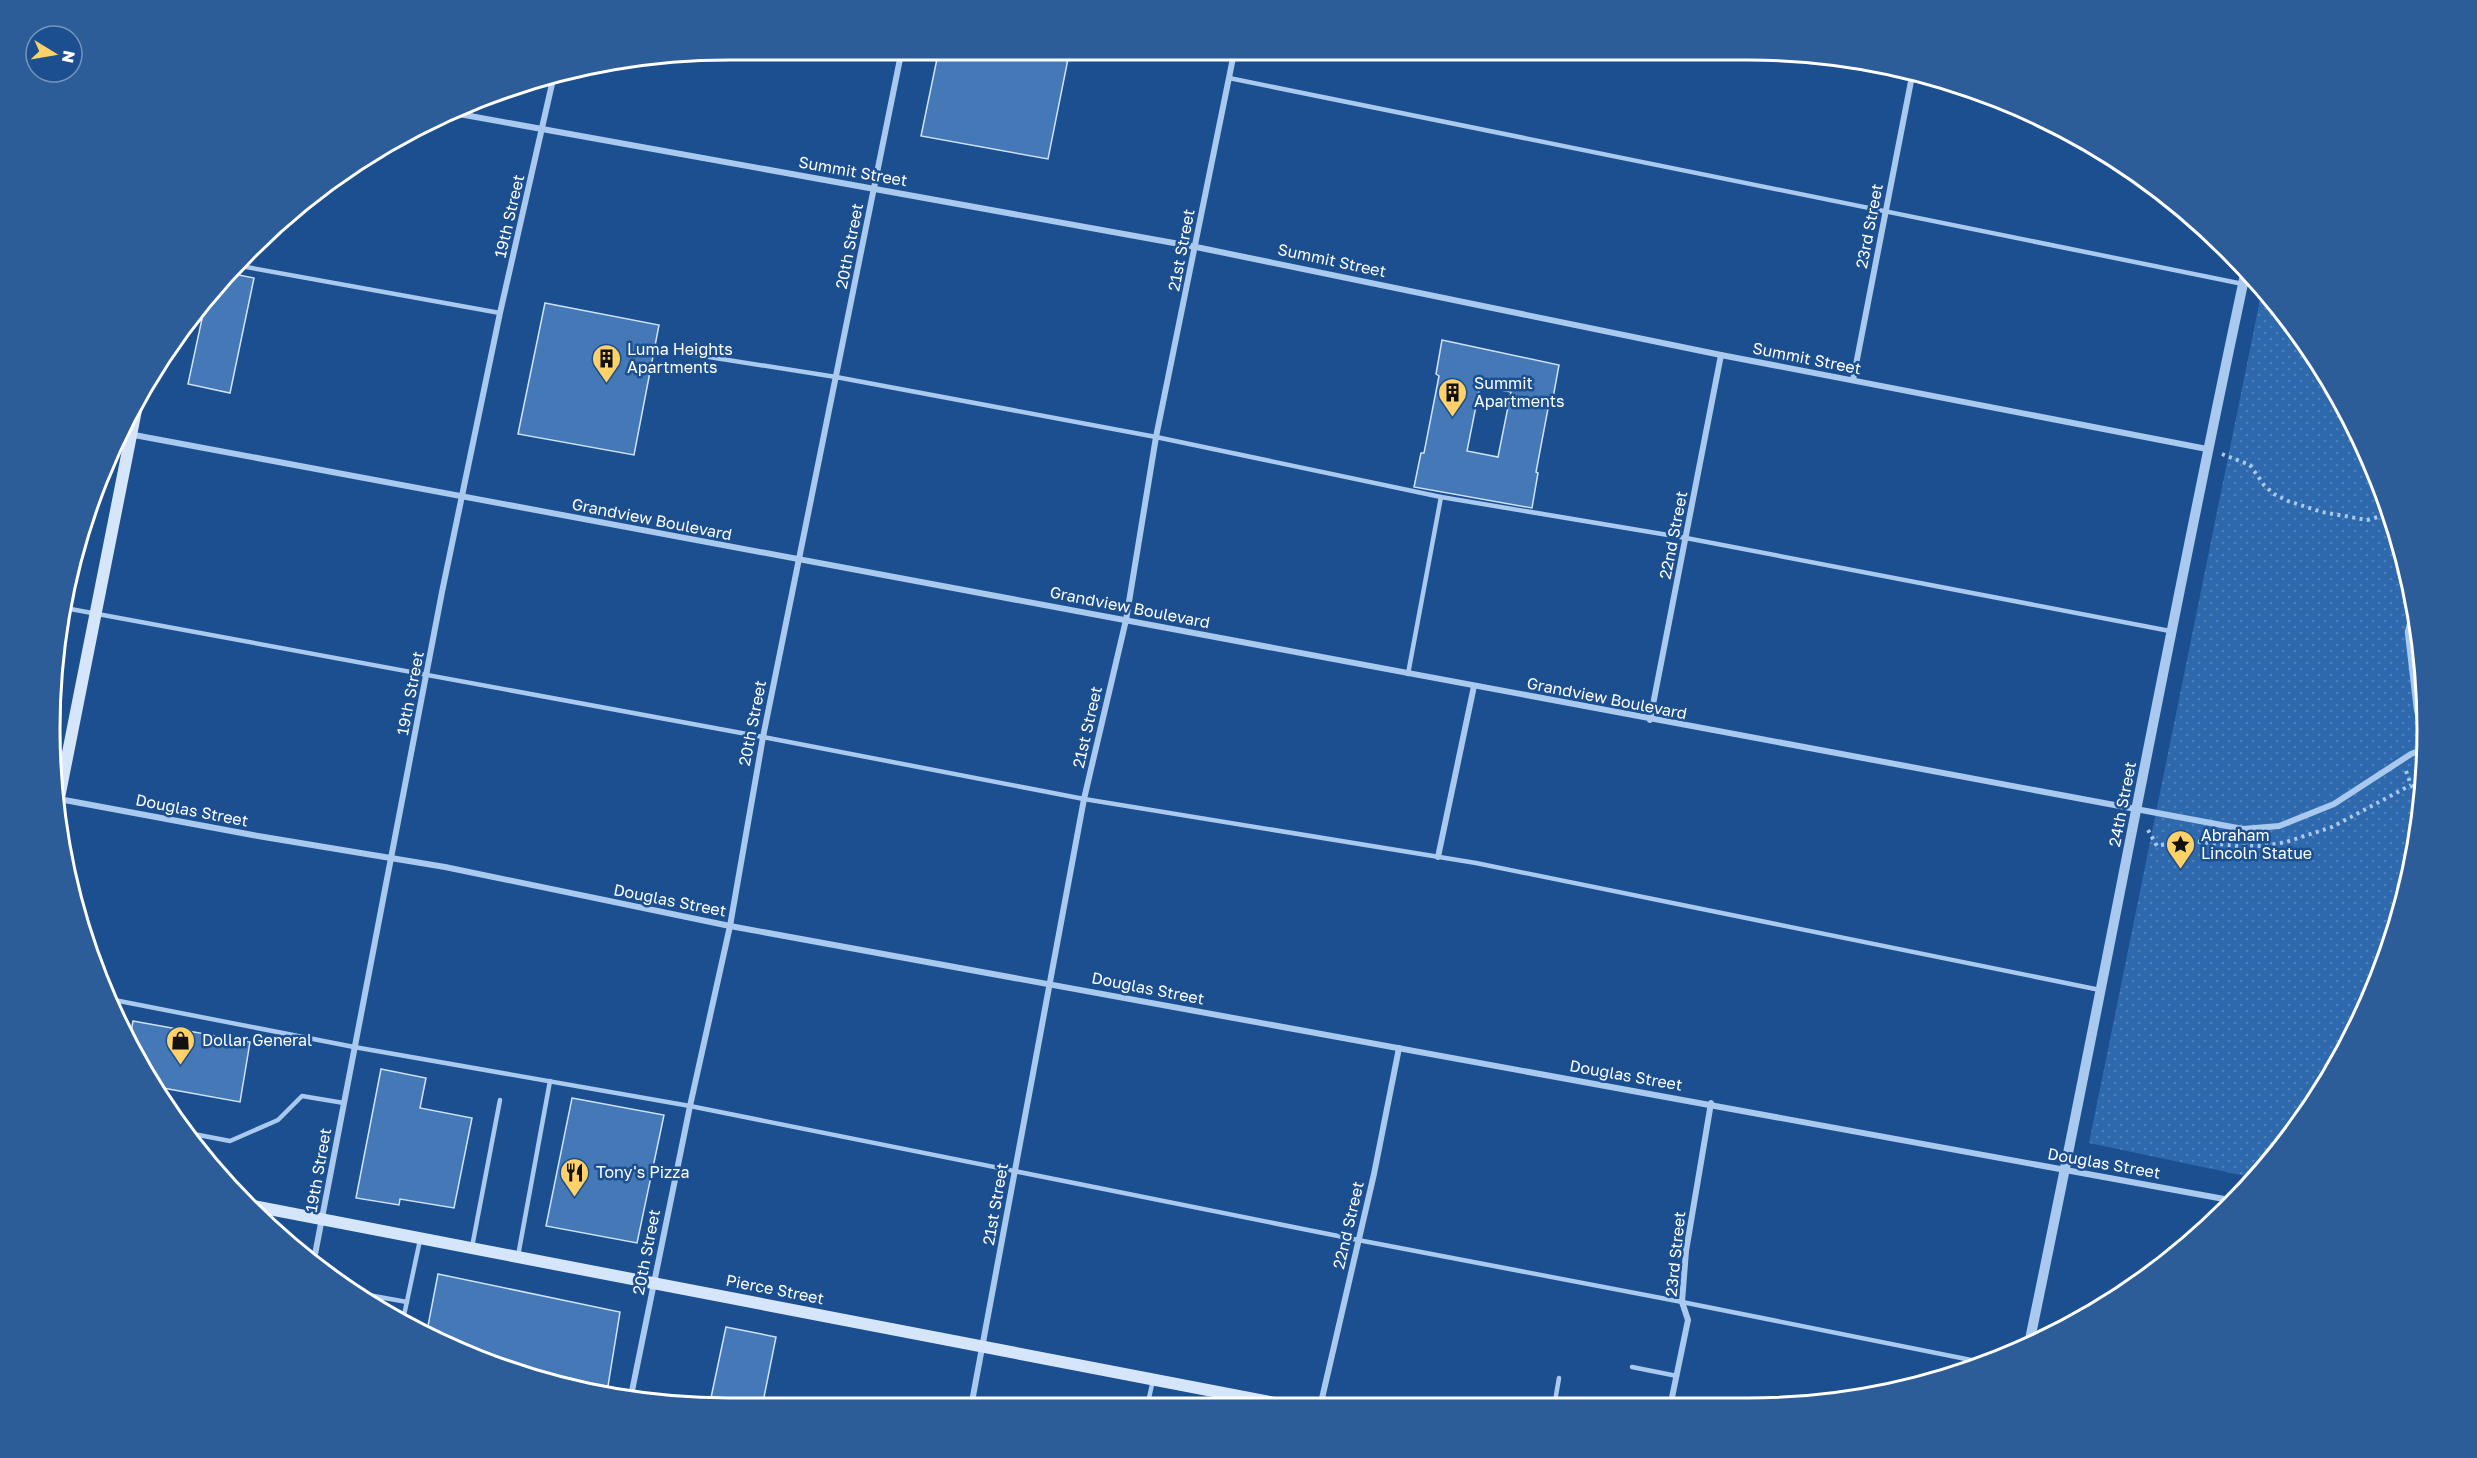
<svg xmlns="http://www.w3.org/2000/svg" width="2477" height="1458" font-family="'Golos Text',sans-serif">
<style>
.park{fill:url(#park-dots)}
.building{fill:#4478b7;stroke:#cfe3fa;stroke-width:1.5;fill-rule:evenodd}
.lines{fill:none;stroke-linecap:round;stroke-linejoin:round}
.path{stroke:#a9c9ee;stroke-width:4;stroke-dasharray:3 4.5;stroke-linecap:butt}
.service{stroke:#a9c9ee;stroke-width:4.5}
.minor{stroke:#a9c9ee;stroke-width:6}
.tertiary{stroke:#a9c9ee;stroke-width:10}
.secondary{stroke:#d6e6fa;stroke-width:12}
.labels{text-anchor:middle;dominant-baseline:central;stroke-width:5;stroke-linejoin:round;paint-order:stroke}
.street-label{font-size:16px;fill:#fff;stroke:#1b4f8f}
.poi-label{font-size:16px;fill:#fff;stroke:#1b4f8f;text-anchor:start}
.rim{fill:none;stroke:#fff;stroke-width:3}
</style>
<defs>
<pattern id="park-dots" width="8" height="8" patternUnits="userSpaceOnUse" patternTransform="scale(1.5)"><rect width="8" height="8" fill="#2e69ad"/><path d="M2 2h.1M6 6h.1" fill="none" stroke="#4d80b9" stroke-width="1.8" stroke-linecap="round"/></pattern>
</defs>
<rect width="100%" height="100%" fill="#1b4f8f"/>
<polygon class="park" points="2262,290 2313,351 2376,469 2414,596 2427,729 2415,861 2376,989 2313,1106 2255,1178 2089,1143"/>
<g class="building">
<polygon points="938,54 1069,54 1048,159 921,136"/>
<polygon points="229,273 254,278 230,393 188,384 206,300"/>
<polygon points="545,303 659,325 634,455 518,434"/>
<path d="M 1442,340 L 1559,365 L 1553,398 L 1550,398 L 1536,472 L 1538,473 L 1532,508 L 1414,487 L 1421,453 L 1424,453 L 1439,376 L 1436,374 ZM 1480,386 L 1511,392 L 1498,457 L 1467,451 Z"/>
<polygon points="133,1021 250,1042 240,1102 152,1086 140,1068 129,1044"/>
<polygon points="381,1069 426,1078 420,1108 472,1118 454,1208 400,1199 399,1205 356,1198"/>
<polygon points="572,1098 664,1115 637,1243 546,1226"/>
<polygon points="438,1274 620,1312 607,1392 510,1372 427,1331"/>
<polygon points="726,1327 776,1337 762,1407 709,1407"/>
</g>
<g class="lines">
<g class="path">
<polyline points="2222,454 2250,465 2264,485 2274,494 2288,501 2322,512 2367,520 2389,514"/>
<polyline points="2406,771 2411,785 2421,796"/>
<polyline points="2148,830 2157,846 2184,840 2236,846 2264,846 2286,842 2332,827 2411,785"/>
</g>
<g class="service">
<polyline points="1229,78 2243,284"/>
<polyline points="235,265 500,313"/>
<polyline points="690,354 836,377 1156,437 1441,497 1686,538 2170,631"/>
<polyline points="2415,601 2407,632 2416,709 2424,748"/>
<polyline points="65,608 763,737 1084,799 1476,863 2100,990"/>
<polyline points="1408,674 1441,497"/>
<polyline points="109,999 354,1047 690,1106 1358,1240 1682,1302 1986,1363"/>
<polyline points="183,1132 230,1141 278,1120 302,1096 344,1103"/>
<polyline points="472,1247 500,1100"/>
<polyline points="518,1256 550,1081"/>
<polyline points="356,1296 357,1293 407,1302"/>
<polyline points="403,1320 420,1240"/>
<polyline points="1632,1367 1677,1376"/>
<polyline points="1147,1407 1153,1380"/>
<polyline points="1554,1407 1559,1378"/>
</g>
<g class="minor">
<polyline points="1776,51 1951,82"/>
<polyline points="448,112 1196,247 1721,355 2207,449"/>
<polyline points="1853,380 1912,76"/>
<polyline points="118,432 2243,829 2279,826 2334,804 2411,754 2426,748"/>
<polyline points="1650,720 1721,355"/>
<polyline points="59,799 258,836 445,867 730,926 2235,1201"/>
<polyline points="1438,857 1474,686"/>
<polyline points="313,1265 442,592 500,313 554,75"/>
<polyline points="631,1396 690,1106 730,926 763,737 901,54"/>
<polyline points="971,1407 1084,799 1126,620 1156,437 1234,53"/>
<polyline points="1320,1407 1374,1174 1399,1048"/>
<polyline points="1670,1407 1688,1320 1682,1302 1686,1251 1711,1103"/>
</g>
<path class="tertiary" d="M 2029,1344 C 2104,986 2169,627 2246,270"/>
<g class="secondary">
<polyline points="57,808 139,395"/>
<polyline points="248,1205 1296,1407"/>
</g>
</g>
<defs>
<symbol id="building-pin" viewBox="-11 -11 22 30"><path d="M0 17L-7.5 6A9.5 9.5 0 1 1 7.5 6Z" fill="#ffd166" stroke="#1b4f8f"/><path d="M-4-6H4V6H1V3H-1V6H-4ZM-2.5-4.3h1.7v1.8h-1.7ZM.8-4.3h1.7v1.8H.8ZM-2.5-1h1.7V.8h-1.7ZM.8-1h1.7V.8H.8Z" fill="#111"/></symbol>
<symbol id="sight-pin" viewBox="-11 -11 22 30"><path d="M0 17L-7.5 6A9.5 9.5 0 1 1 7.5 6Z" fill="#ffd166" stroke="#1b4f8f"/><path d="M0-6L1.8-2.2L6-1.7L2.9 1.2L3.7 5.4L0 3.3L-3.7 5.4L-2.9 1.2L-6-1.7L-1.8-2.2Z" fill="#111"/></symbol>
<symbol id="shop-pin" viewBox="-11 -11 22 30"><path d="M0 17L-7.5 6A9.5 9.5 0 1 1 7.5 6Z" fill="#ffd166" stroke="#1b4f8f"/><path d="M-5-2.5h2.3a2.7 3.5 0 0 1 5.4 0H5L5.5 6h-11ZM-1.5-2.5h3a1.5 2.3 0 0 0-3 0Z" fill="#111"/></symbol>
<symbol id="restaurant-pin" viewBox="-11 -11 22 30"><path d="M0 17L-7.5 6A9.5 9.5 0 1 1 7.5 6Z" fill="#ffd166" stroke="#1b4f8f"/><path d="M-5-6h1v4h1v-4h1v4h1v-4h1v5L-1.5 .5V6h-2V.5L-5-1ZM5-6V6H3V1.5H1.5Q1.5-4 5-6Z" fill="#111"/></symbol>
</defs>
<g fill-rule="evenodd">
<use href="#building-pin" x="590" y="342" width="33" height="45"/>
<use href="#building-pin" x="1436" y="376" width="33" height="45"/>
<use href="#sight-pin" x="2164" y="828" width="33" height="45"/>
<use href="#shop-pin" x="164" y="1024" width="33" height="45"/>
<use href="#restaurant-pin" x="558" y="1156" width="33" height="45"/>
</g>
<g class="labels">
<g class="street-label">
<text transform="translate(853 171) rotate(10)">Summit Street</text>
<text transform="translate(509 216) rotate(-77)">19th Street</text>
<text transform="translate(1869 226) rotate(-79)">23rd Street</text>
<text transform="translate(849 246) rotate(-79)">20th Street</text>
<text transform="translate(1181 250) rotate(-79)">21st Street</text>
<text transform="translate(1332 260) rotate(12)">Summit Street</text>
<text transform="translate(1807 358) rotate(11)">Summit Street</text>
<text transform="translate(652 519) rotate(11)">Grandview Boulevard</text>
<text transform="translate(1673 535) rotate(-79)">22nd Street</text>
<text transform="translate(1130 607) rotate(11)">Grandview Boulevard</text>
<text transform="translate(410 693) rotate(-79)">19th Street</text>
<text transform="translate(1607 698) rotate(11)">Grandview Boulevard</text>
<text transform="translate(752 723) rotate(-79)">20th Street</text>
<text transform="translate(1087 727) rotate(-77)">21st Street</text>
<text transform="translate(2122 804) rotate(-79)">24th Street</text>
<text transform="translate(192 810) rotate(11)">Douglas Street</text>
<text transform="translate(670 900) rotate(11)">Douglas Street</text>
<text transform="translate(1148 988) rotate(11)">Douglas Street</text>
<text transform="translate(1626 1075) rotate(10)">Douglas Street</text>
<text transform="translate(2104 1163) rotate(10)">Douglas Street</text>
<text transform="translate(318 1170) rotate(-80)">19th Street</text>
<text transform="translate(995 1204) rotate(-80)">21st Street</text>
<text transform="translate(1348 1225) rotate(-77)">22nd Street</text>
<text transform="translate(646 1252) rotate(-79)">20th Street</text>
<text transform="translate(1675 1254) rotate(-84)">23rd Street</text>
<text transform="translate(775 1289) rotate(11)">Pierce Street</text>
</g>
<g class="poi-label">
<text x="627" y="349">Luma Heights<tspan x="627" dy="18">Apartments</tspan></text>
<text x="1474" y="383">Summit<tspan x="1474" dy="18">Apartments</tspan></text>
<text x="2201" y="835">Abraham<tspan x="2201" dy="18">Lincoln Statue</tspan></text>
<text x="202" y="1040">Dollar General</text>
<text x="596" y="1172">Tony's Pizza</text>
</g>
</g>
<path d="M0 0H2477V1458H0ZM729 60H1748A669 669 0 0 1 2417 729V729A669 669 0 0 1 1748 1398H729A669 669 0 0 1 60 729V729A669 669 0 0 1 729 60Z" fill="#2d5d98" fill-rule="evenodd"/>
<path class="rim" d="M729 60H1748A669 669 0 0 1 2417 729V729A669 669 0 0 1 1748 1398H729A669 669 0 0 1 60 729V729A669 669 0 0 1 729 60Z"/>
<g transform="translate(54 54) rotate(101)"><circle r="28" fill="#1b4f8f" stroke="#7695bc" stroke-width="1.5"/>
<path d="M0-4.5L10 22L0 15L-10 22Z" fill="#ffd166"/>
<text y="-9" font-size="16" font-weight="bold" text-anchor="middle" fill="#ffffff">N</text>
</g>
</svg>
